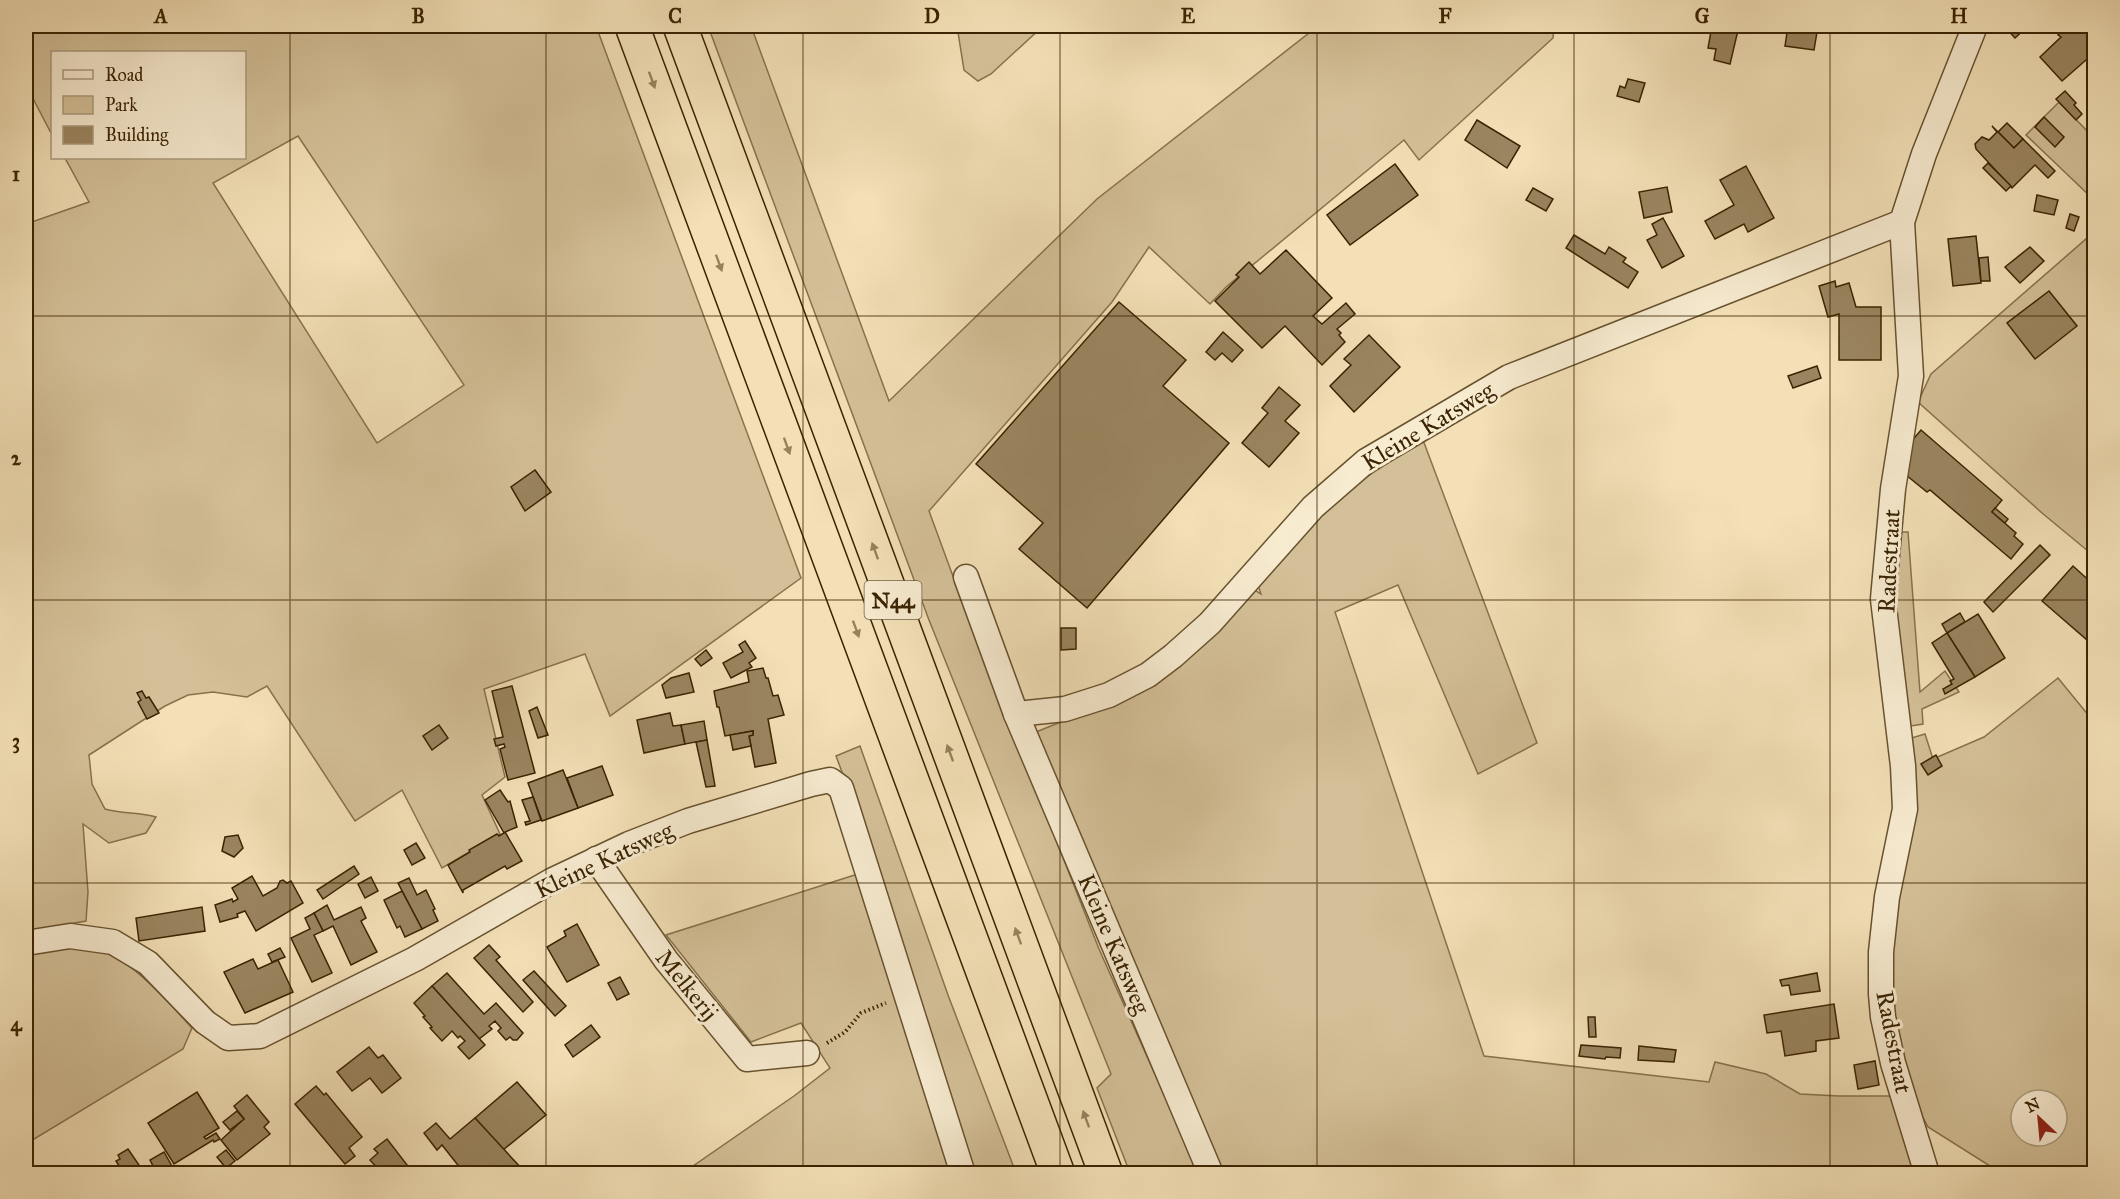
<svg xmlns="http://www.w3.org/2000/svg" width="2120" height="1199" font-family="'IM FELL Great Primer',serif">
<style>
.green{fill:#d4c098;stroke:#87724d;stroke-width:1.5;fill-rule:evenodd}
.building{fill:#9a8560;stroke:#3a2302;stroke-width:1.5}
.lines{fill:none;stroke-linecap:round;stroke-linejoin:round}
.minor-casing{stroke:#68522f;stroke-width:27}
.highway-casing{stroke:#3a2302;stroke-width:36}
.path{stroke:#3a2302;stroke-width:4;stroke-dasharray:1.5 3;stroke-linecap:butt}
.minor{stroke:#f7ebd0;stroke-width:24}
.highway{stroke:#f3e0b7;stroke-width:33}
.oneway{fill:#96825c}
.grid{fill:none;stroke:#3a2302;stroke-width:1.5;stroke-opacity:0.55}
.labels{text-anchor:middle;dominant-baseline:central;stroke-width:6;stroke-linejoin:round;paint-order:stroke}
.shield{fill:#f7ebd0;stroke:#735f40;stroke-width:1.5}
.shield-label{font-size:22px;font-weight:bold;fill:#3a2302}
.street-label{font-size:24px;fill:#3a2302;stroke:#f7ebd0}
.neatline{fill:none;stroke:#3a2302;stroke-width:2}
.grid-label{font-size:20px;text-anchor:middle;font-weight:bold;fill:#3a2302}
</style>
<rect width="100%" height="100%" fill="#f3e0b7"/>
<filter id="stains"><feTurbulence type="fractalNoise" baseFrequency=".00333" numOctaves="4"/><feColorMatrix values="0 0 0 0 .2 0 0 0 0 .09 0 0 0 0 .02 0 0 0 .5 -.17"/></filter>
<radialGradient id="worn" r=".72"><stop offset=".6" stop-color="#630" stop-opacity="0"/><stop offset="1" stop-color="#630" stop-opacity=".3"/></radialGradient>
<g class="green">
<path d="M 26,26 L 596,26 L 801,578 L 610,716 L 585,654 L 484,689 L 505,777 L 482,795 L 500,834 L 442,868 L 402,790 L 355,821 L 267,686 L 247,697 L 213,692 L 188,695 L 165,706 L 89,755 L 92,784 L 105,809 C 123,814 139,812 156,817 L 146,833 L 109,843 L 83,824 L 88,892 L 86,921 L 26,931 L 26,224 L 89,202 L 65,158 L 244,158 L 244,52 L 52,52 L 52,135 L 26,85 ZM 298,136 L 464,385 L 377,443 L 213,183 Z"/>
<polygon points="708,26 751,26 889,401 1097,199 1318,26 1554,26 1553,38 1419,160 1404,140 1226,287 1210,304 1149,247 1112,302 929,511 965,609 1099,949 1199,1173 1130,1173 1097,1088 1111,1074 929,620"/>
<polygon points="957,26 1043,26 991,74 978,81 964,70"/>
<polygon points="2059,102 2094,138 2094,200 2026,135"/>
<polygon points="2094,232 2094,556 2042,513 1918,402 1931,374"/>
<polygon points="1423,440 1537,743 1478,774 1398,585 1335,612 1484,1056 1709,1082 1715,1062 1766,1074 1800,1094 1839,1096 1892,1096 1917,1173 1218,1173 1031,734 1138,691 1250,587 1261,594 1258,585 1309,524 1360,481"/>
<polygon points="1895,532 1908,532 1920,692 1945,671 1959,692 1922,709 1923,724 1905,727 1891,629"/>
<path d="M 2058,678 L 2094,722 L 2094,1173 L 2001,1173 L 1928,1127 L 1909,1091 L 1887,996 L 1908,739 L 1925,734 L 1933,759 L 1984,737 ZM 2021,1100 L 2057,1100 L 2057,1136 L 2021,1136 Z"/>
<polygon points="860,746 948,995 1016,1173 972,1173 858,815 836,756"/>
<polygon points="861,873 953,1173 683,1173 794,1096 830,1068 801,1023 751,1042 666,935"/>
<path d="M 66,947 C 75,948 85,947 94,949 C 130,956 168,1002 192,1028 L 183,1049 L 26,1144 L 26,954 Z"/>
</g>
<g class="building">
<polygon points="1712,26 1739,26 1730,64 1714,60 1716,49 1708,48"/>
<polygon points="1788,26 1818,26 1814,50 1785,46"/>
<polygon points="2004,26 2028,26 2015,38"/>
<polygon points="2068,26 2094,26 2094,53 2062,81 2040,57 2061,37 2058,35"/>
<polygon points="1628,79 1645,83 1639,102 1617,96 1620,86 1625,88"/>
<polygon points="2065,91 2076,103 2074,105 2082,114 2076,120 2056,99"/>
<polygon points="2044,117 2064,137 2055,147 2035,127"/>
<polygon points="1477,120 1520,146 1507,168 1465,140"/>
<polygon points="2007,123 2023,139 2014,148 1998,132"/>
<polygon points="1992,126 2014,148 2023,139 2055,171 2048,178 2035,165 2012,188 1976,149 1975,144 1982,137 1989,140 1997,132"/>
<polygon points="1988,163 2011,186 2006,191 1983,168"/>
<polygon points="1395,164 1418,195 1350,245 1327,215"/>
<polygon points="1746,166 1774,218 1748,232 1744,224 1715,239 1705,221 1734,205 1720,180"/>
<polygon points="1667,187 1672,212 1644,218 1639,192"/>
<polygon points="1533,188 1553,199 1546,211 1526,200"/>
<polygon points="2037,195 2058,200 2054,215 2034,211"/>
<polygon points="2070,214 2079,217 2074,231 2066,228"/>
<polygon points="1663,218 1684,256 1662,268 1647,240 1657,235 1652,224"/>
<polygon points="1574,235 1605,254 1609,247 1626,258 1623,262 1638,272 1628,288 1566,248"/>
<polygon points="1976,236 1981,283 1953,286 1948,239"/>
<polygon points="2030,247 2044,261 2020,283 2005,267"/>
<polygon points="1286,250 1332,298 1313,316 1322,324 1346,303 1355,314 1337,329 1341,333 1339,335 1345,342 1322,365 1285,326 1262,348 1215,301 1239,277 1236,275 1249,262 1260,274"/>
<polygon points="1988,257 1990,281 1981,281 1979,258"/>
<polygon points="1835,281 1836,287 1849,283 1856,307 1881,307 1881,360 1839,360 1839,314 1828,317 1819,286"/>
<polygon points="2049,291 2077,326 2035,359 2007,323"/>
<polygon points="1119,302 1186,360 1163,386 1229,443 1087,608 1019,549 1043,523 976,464"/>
<polygon points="1223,332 1243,350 1232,362 1222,353 1215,360 1206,352"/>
<polygon points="1369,335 1400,367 1354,412 1330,386 1351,365 1344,359"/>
<polygon points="1817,366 1821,378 1793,388 1788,376"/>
<polygon points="1279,387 1300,405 1285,421 1299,433 1269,467 1242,443 1268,413 1262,408"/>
<polygon points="1921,430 2002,500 1992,512 2016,533 2014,536 2023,544 2011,559 1930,490 1927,492 1906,475 1910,443"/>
<polygon points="535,470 551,492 525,511 511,487"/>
<polygon points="1995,508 2008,519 2005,523 1992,512"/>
<polygon points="2040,545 2050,555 1993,612 1984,602"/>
<polygon points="2073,566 2094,585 2094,646 2042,601"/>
<polygon points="1960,613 1965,622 1947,633 1942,624"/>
<polygon points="1978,614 2005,658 1975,677 1947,633"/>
<polygon points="1061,628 1076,628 1076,649 1061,650"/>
<polygon points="1947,633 1975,677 1945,694 1943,689 1952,684 1950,681 1954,679 1932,643"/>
<polygon points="745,641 756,658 749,663 752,667 731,678 723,663 743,652 739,645"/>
<polygon points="706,650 712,658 701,666 695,659"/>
<polygon points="763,668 766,678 768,678 773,696 778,695 784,715 768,719 776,763 755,767 749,736 753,735 753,731 725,736 719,707 717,707 714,691 749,682 747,671"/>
<polygon points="689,673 694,692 666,698 662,685 671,678"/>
<polygon points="512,686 535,773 508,780 500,749 505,747 504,744 496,746 494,739 503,737 492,691"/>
<polygon points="142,691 146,698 149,697 159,713 147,719 138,702 141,700 137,693"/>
<polygon points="537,707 548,735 538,738 529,711"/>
<polygon points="670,713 673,726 681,725 685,744 644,753 637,720"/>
<polygon points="704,721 707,740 685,744 681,725"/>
<polygon points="439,725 448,738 432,750 423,736"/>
<polygon points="753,731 753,735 749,736 751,746 733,750 730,735"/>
<polygon points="707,740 715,786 706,787 696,742"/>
<polygon points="1936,755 1942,766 1928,775 1921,764"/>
<polygon points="602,766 613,795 578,808 567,778"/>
<polygon points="563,770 578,808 542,821 528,783"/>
<polygon points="500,790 508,802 510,801 517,827 505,832 522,861 507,869 505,866 463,890 463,893 448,865 470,852 469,850 497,834 499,836 504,833 485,800"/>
<polygon points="533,797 541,820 526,825 525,822 530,821 522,800"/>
<polygon points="238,835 243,848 234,857 222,851 225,837"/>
<polygon points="416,843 425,858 412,865 404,850"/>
<polygon points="354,866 359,874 323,899 317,890"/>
<polygon points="252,876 263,896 277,888 280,881 283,880 287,883 291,881 303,903 256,931 245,911 237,914 238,917 220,922 215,905 232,899 233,902 238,899 232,888"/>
<polygon points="371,877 378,891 365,898 358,884"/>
<polygon points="409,878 417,895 426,890 435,909 433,910 438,921 422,929 398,883"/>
<polygon points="402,891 422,929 405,937 400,926 397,928 384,900"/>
<polygon points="327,905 334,920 361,907 366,918 361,921 377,952 351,965 333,926 323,931 314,913"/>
<polygon points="202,907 205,931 139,941 136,918"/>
<polygon points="314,913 323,931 314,935 332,973 312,982 291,938 310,929 305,918"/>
<polygon points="577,924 599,965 567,982 547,947 566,936 564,931"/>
<polygon points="489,945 500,957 496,960 533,1002 523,1012 474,958"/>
<polygon points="280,948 285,957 272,962 268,954"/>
<polygon points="253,959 258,969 278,960 293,992 245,1013 224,972"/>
<polygon points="534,971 566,1006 555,1016 523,980"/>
<polygon points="447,973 484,1014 496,1003 523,1033 517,1040 513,1040 510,1037 506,1040 498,1031 501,1028 495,1021 489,1026 492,1029 479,1039 432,986"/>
<polygon points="1817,973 1820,991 1791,995 1789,985 1782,986 1780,980"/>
<polygon points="620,977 629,994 617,1000 608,983"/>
<polygon points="432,986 485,1045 469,1059 458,1047 465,1041 460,1036 458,1038 452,1031 442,1041 430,1028 432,1027 423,1017 425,1016 414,1003"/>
<polygon points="1834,1004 1839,1038 1816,1041 1816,1051 1785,1056 1781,1031 1767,1033 1764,1015"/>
<polygon points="1588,1017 1595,1017 1596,1037 1589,1037"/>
<polygon points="591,1025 600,1037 573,1057 565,1045"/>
<polygon points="1581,1045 1621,1048 1620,1058 1606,1057 1605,1059 1579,1056"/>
<polygon points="1639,1046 1676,1050 1674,1062 1638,1060"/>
<polygon points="369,1047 378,1058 383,1055 401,1078 382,1093 370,1078 352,1091 337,1072"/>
<polygon points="1875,1061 1879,1085 1858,1089 1854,1065"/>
<polygon points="517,1082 546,1115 503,1150 475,1118"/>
<polygon points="316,1086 324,1095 326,1093 362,1137 349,1148 355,1156 345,1164 295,1104"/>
<polygon points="197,1092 219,1128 204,1137 206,1139 216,1133 220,1139 214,1142 213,1140 174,1164 148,1123"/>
<polygon points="247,1095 269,1122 264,1127 270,1134 237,1160 221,1140 244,1119 234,1106"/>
<polygon points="237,1111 244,1119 230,1130 223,1122"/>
<polygon points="475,1118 522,1169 516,1174 465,1174 442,1145 437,1150 424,1133 436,1123 450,1139"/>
<polygon points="387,1139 414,1174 393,1174 388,1169 383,1174 370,1160 378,1153 374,1149"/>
<polygon points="128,1149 143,1171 153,1166 150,1160 164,1152 173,1168 165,1174 129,1174 125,1167 121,1169 116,1161 120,1159 118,1155"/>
<polygon points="226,1150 235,1161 226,1168 217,1157"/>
</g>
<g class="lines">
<defs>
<g id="minor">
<polyline points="966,577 1016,714 1211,1174"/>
<polyline points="1016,714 1065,709 1109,695 1148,675 1173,656 1210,623 1313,507 1366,461 1509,377 1902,222"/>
<polyline points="596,859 666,960 747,1059 807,1053"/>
<polyline points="26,943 70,936 113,942 148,963 205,1022 228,1038 260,1036 415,959 553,880 629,844 688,821 811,784 830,780 841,788 963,1174"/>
<polyline points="1927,1174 1893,1063 1883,1017 1881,994 1881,952 1887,897 1905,809 1903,766 1883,599 1893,489 1911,376 1902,222 1924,154 1975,26"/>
</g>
<g id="highway">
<polyline points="632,26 1058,1174"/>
<polyline points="680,26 1106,1174"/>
</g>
</defs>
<use href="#minor" class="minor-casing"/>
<use href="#highway" class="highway-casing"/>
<polyline class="path" points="827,1043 845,1032 861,1013 886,1003"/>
<use href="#minor" class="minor"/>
<use href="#highway" class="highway"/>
</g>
<defs><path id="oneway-solid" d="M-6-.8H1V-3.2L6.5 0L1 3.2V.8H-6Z" transform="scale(1.5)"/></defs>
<g class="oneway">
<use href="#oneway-solid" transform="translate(652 80) rotate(70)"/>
<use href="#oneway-solid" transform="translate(719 263) rotate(70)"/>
<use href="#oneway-solid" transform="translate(787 446) rotate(70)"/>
<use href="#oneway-solid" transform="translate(875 551) rotate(-110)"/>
<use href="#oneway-solid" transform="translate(856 629) rotate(70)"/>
<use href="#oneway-solid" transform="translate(950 753) rotate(-110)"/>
<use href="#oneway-solid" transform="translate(1018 936) rotate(-110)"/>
<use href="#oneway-solid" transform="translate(1086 1119) rotate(-110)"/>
</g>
<path class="grid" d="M 290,26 L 290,1174M 546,26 L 546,1174M 803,26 L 803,1174M 1060,26 L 1060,1174M 1317,26 L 1317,1174M 1574,26 L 1574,1174M 1830,26 L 1830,1174M 26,316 L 2094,316M 26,600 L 2094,600M 26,883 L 2094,883"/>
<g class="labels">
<rect class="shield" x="864.5" y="581" width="57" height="38" rx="4.5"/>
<g class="shield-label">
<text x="893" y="600">N44</text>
</g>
<g class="street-label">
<text transform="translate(1428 426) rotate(-31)">Kleine Katsweg</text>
<text transform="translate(1889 561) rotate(-87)">Radestraat</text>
<text transform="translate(604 860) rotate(-25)">Kleine Katsweg</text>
<text transform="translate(1114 944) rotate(67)">Kleine Katsweg</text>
<text transform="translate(687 985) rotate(51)">Melkerij</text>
<text transform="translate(1894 1042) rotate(79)">Radestraat</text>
</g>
</g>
<rect width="2120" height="1199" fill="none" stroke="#f3e0b7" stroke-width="66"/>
<rect x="51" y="51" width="195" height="108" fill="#f7ebd0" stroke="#ab9b7e" stroke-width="1.5"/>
<rect x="63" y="70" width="30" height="9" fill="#f7ebd0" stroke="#ab9b7e" stroke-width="1.5"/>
<text x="105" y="81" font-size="18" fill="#3a2302">Road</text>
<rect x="63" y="96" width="30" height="18" fill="#d4c098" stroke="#ab9b7e" stroke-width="1.5"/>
<text x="105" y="111" font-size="18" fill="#3a2302">Park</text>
<rect x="63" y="126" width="30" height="18" fill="#9a8560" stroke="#ab9b7e" stroke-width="1.5"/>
<text x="105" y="141" font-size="18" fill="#3a2302">Building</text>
<g transform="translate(2039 1118) rotate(334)"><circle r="28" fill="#f7ebd0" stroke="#ab9b7e" stroke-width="1.5"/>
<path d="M0-4.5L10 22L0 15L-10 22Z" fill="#8f2418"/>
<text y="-9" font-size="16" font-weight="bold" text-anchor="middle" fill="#3a2302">N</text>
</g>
<rect x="33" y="33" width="2054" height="1133" class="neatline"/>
<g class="grid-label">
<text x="161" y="23">A</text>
<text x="418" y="23">B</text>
<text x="675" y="23">C</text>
<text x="932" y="23">D</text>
<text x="1188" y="23">E</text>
<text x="1445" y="23">F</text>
<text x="1702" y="23">G</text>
<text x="1959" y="23">H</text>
<text x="16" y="181">1</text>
<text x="16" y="465">2</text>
<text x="16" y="748">3</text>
<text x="16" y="1031">4</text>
</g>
<rect width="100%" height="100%" filter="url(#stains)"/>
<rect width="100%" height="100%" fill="url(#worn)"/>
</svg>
